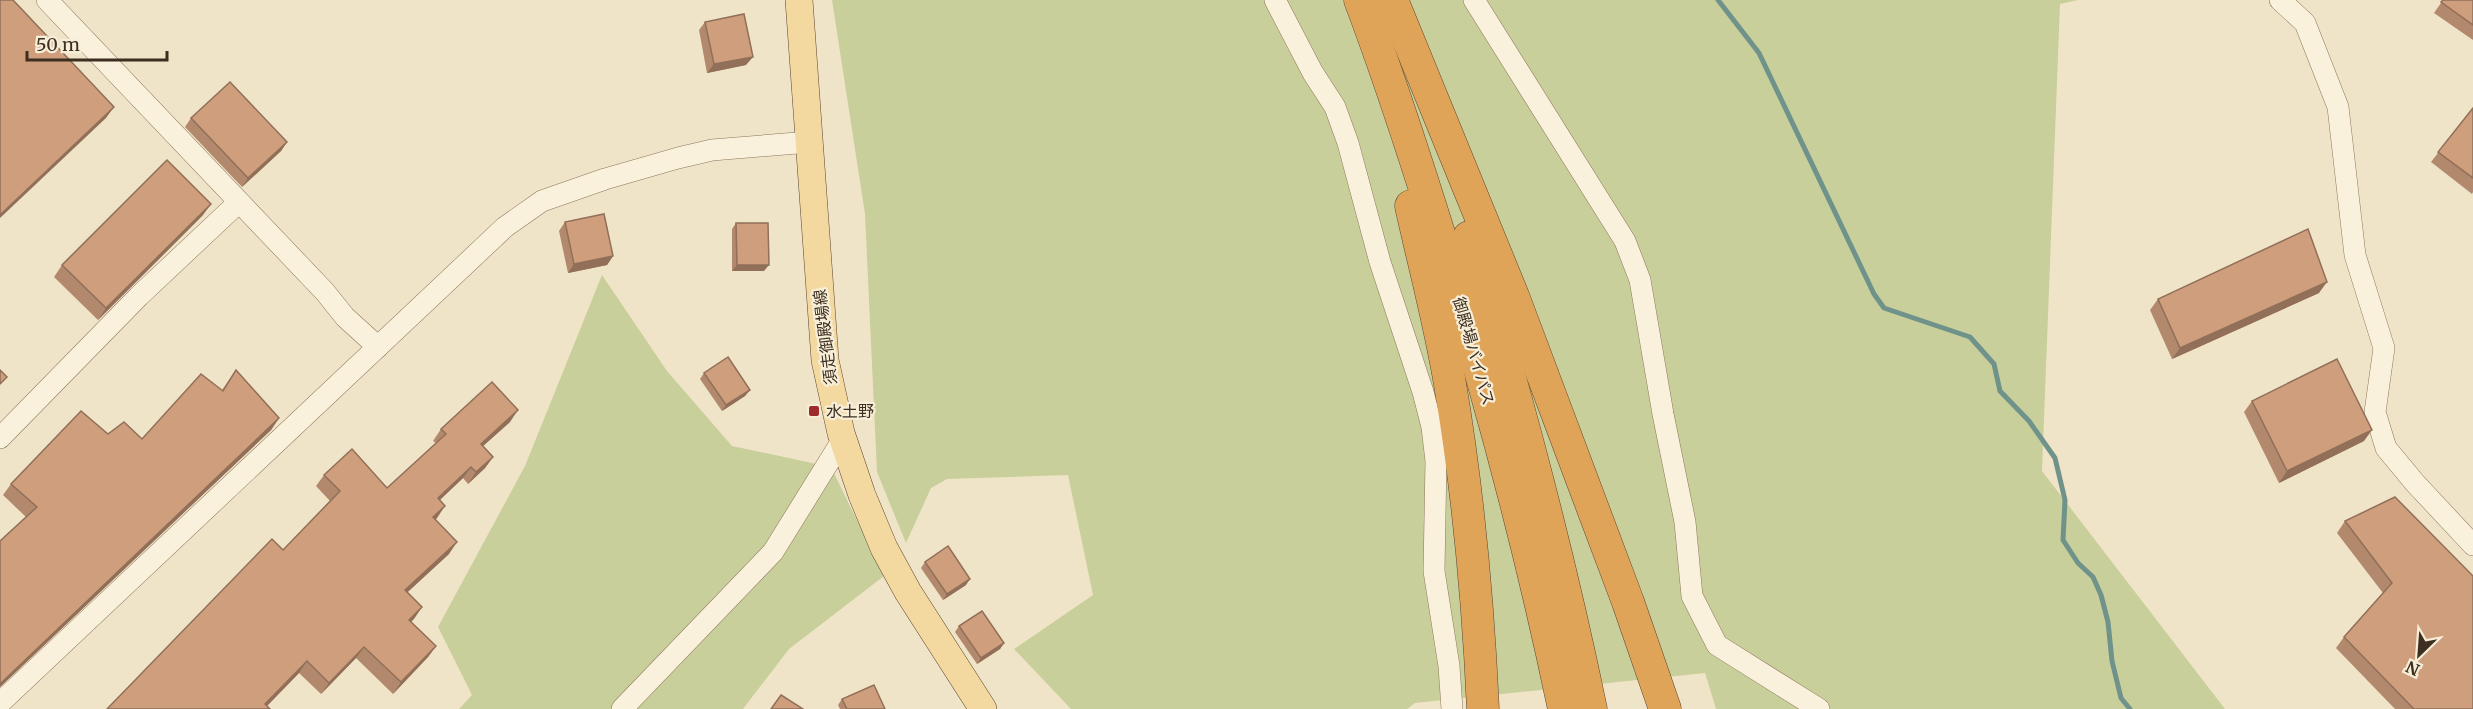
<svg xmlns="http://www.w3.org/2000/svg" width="2473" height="709" font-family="Merriweather,'Noto Sans JP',serif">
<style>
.green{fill:#c9cf9b}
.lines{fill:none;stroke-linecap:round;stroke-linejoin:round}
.stream{stroke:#6f938a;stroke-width:5}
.minor-casing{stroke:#8d765c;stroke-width:22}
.major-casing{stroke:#5b4430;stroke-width:28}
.highway-casing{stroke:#5b4430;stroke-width:33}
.minor{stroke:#faf1dc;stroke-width:21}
.major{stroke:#f3d9a0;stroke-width:27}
.highway{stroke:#e0a458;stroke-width:32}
.wall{fill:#b2896c}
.shaded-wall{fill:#916f58}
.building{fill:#cf9f7d;stroke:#916f58;stroke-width:1.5}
.poi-dot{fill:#9e2a2b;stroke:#f7eed8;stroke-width:2}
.labels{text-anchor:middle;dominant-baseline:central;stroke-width:4.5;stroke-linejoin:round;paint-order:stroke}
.street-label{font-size:16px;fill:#3d2e20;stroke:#f7eed8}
.poi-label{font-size:16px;fill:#3d2e20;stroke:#f7eed8;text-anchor:start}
</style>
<rect width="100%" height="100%" fill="#f0e4c8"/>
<g class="green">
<polygon points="832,0 2078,0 2060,4 2042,471 2225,709 1716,709 1705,673 1415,703 1407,709 1071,709 1014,649 1093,595 1068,475 947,479 931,488 906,543 877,472 865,214"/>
<polygon points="602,275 667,371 732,446 831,467 884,576 789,649 743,709 459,709 472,695 438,627 525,466"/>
</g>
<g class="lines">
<polyline class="stream" points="1718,0 1759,53 1874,294 1884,308 1970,337 1994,364 2000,391 2029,421 2055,458 2065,500 2063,540 2078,563 2093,577 2101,595 2108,622 2112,661 2121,698 2130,709"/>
<defs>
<g id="minor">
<polyline points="47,0 325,292 345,317 378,347"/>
<polyline points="1275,0 1313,73 1335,107 1348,143 1380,262 1423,392 1432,427 1436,461 1434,571 1449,666 1452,709"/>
<polyline points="1474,0 1625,241 1640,280 1663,414 1685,522 1692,596 1717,645 1819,709"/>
<polyline points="2280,0 2305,23 2338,107 2355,255 2384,348 2375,412 2386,448 2415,483 2473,545"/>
<polyline points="0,438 139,296 239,202"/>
<polyline points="0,703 505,227 542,201 605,179 678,158 712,150 809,142"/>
<polyline points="622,709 773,552 843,439"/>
</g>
<polyline id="major" points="799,0 825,360 841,433 862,495 884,548 908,592 983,709"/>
<g id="highway">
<path d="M 1360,0 C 1390,79 1416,160 1441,240 C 1489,394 1531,551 1564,709"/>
<polyline points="1392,0 1513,296 1628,602 1665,709"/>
<path d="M 1411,206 C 1424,265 1440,324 1450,384 C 1468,491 1478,600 1483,709"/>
<path d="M 1469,237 C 1516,392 1558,550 1591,709"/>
</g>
</defs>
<use href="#minor" class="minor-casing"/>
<use href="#major" class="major-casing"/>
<use href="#highway" class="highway-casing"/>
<use href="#minor" class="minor"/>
<use href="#major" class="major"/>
<use href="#highway" class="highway"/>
</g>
<g class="wall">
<polygon points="2443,0 2473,0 2473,40 2434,13"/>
<polygon points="705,22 746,65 707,73 699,30"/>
<polygon points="2473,108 2473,192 2472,194 2431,162"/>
<polygon points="191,118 287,142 281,151 242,187 185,127"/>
<polygon points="203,215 98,320 54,277 62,265"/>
<polygon points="565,222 613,256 607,265 568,273 559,231"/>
<polygon points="736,223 764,271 732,271 732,229"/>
<polygon points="2319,293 2172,359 2150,310 2158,299"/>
<polygon points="236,370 279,418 271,430 0,687 0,541 26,517 3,495 11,484 108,434 142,439 222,390"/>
<polygon points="704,373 750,390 745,396 722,411 700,379"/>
<polygon points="2252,401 2364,441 2279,483 2244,412"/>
<polygon points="510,422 483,446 493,457 485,468 468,484 463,478 440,500 437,518 435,520 449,554 407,592 422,607 411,622 436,646 428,657 393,694 356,658 321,694 299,673 267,706 107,709 283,550 330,501 316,486 324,475 387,488 436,443 433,441 441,429"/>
<polygon points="2345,521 2473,576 2473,709 2395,709 2336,648 2344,637 2383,593 2337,533"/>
<polygon points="925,562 966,585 943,600 921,568"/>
<polygon points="959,626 1004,643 1000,649 977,664 955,632"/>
<polygon points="842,699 885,709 840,709 838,705"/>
</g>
<g class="shaded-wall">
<polygon points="753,57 746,65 707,73 714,64"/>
<polygon points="114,107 106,118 0,218 0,215"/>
<polygon points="287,142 281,151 242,187 248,178"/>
<polygon points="211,204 203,215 98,320 106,308"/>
<polygon points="613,256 607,265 568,273 574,264"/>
<polygon points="737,265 769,265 764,271 732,271"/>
<polygon points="2327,282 2319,293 2172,359 2180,348"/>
<polygon points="750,390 745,396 722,411 726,405"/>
<polygon points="518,410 510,422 473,455 481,444"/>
<polygon points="279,418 271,430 0,687 0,684"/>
<polygon points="2372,430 2364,441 2279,483 2287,471"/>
<polygon points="493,457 485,468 468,484 476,472"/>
<polygon points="471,467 463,478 430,509 438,498"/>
<polygon points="445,506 437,518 425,529 433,517"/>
<polygon points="457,542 449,554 397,602 405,590"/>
<polygon points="970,579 966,585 943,600 947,594"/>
<polygon points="422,607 414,619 401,632 409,620"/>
<polygon points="1004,643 1000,649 977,664 981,658"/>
<polygon points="436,646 428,657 393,694 401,682"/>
<polygon points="364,647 356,658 321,694 329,683"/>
<polygon points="307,661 299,673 264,709 265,704"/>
</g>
<g class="building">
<polygon points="0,0 13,0 114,107 0,215"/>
<polygon points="2443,0 2473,0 2473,25 2441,2"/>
<polygon points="744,14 753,57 714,64 705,22"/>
<polygon points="230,82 287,142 248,178 191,118"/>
<polygon points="2473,108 2473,178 2438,152"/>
<polygon points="167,160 211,204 106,308 62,265"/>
<polygon points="604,214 613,256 574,264 565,222"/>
<polygon points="736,223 768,223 769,265 737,265"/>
<polygon points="2308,229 2327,282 2180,348 2158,299"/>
<polygon points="728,357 750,390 726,405 704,373"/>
<polygon points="2337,359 2372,430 2287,471 2252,401"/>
<polygon points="0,370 7,377 0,384"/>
<polygon points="236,370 279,418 0,684 0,541 37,507 11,484 81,411 108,434 124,422 142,439 201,374 223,391"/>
<polygon points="492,382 518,410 481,444 493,457 476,472 471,467 438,498 445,506 433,517 457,542 405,590 422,607 409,620 436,646 401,682 364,647 329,683 307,661 265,704 270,709 107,709 272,539 283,550 340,491 324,475 352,449 387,488 446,434 441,429"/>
<polygon points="2395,497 2473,576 2473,709 2414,709 2344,637 2392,583 2345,521"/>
<polygon points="948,546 970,579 947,594 925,562"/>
<polygon points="982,611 1004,643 981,658 959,626"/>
<polygon points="874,685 885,709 847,709 842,699"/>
<polygon points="781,695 803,709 771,709"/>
</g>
<rect class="poi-dot" x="808" y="405" width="12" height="12" rx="3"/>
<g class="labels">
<g class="street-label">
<text transform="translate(825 337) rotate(-97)">須走御殿場線</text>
<text transform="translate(1474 351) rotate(74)">御殿場バイパス</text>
</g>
<g class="poi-label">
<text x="826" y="411">水土野</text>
</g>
</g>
<g transform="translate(2419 655) rotate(205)" stroke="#f7eed8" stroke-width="4.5" paint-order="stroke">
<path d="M0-4.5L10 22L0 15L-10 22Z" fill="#3d2e20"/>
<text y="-9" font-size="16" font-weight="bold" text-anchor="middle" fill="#3d2e20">N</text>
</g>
<path d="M27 51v9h140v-9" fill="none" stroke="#3d2e20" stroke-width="3"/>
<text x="36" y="51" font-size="18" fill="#3d2e20" stroke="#f7eed8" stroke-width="4.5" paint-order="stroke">50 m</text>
</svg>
